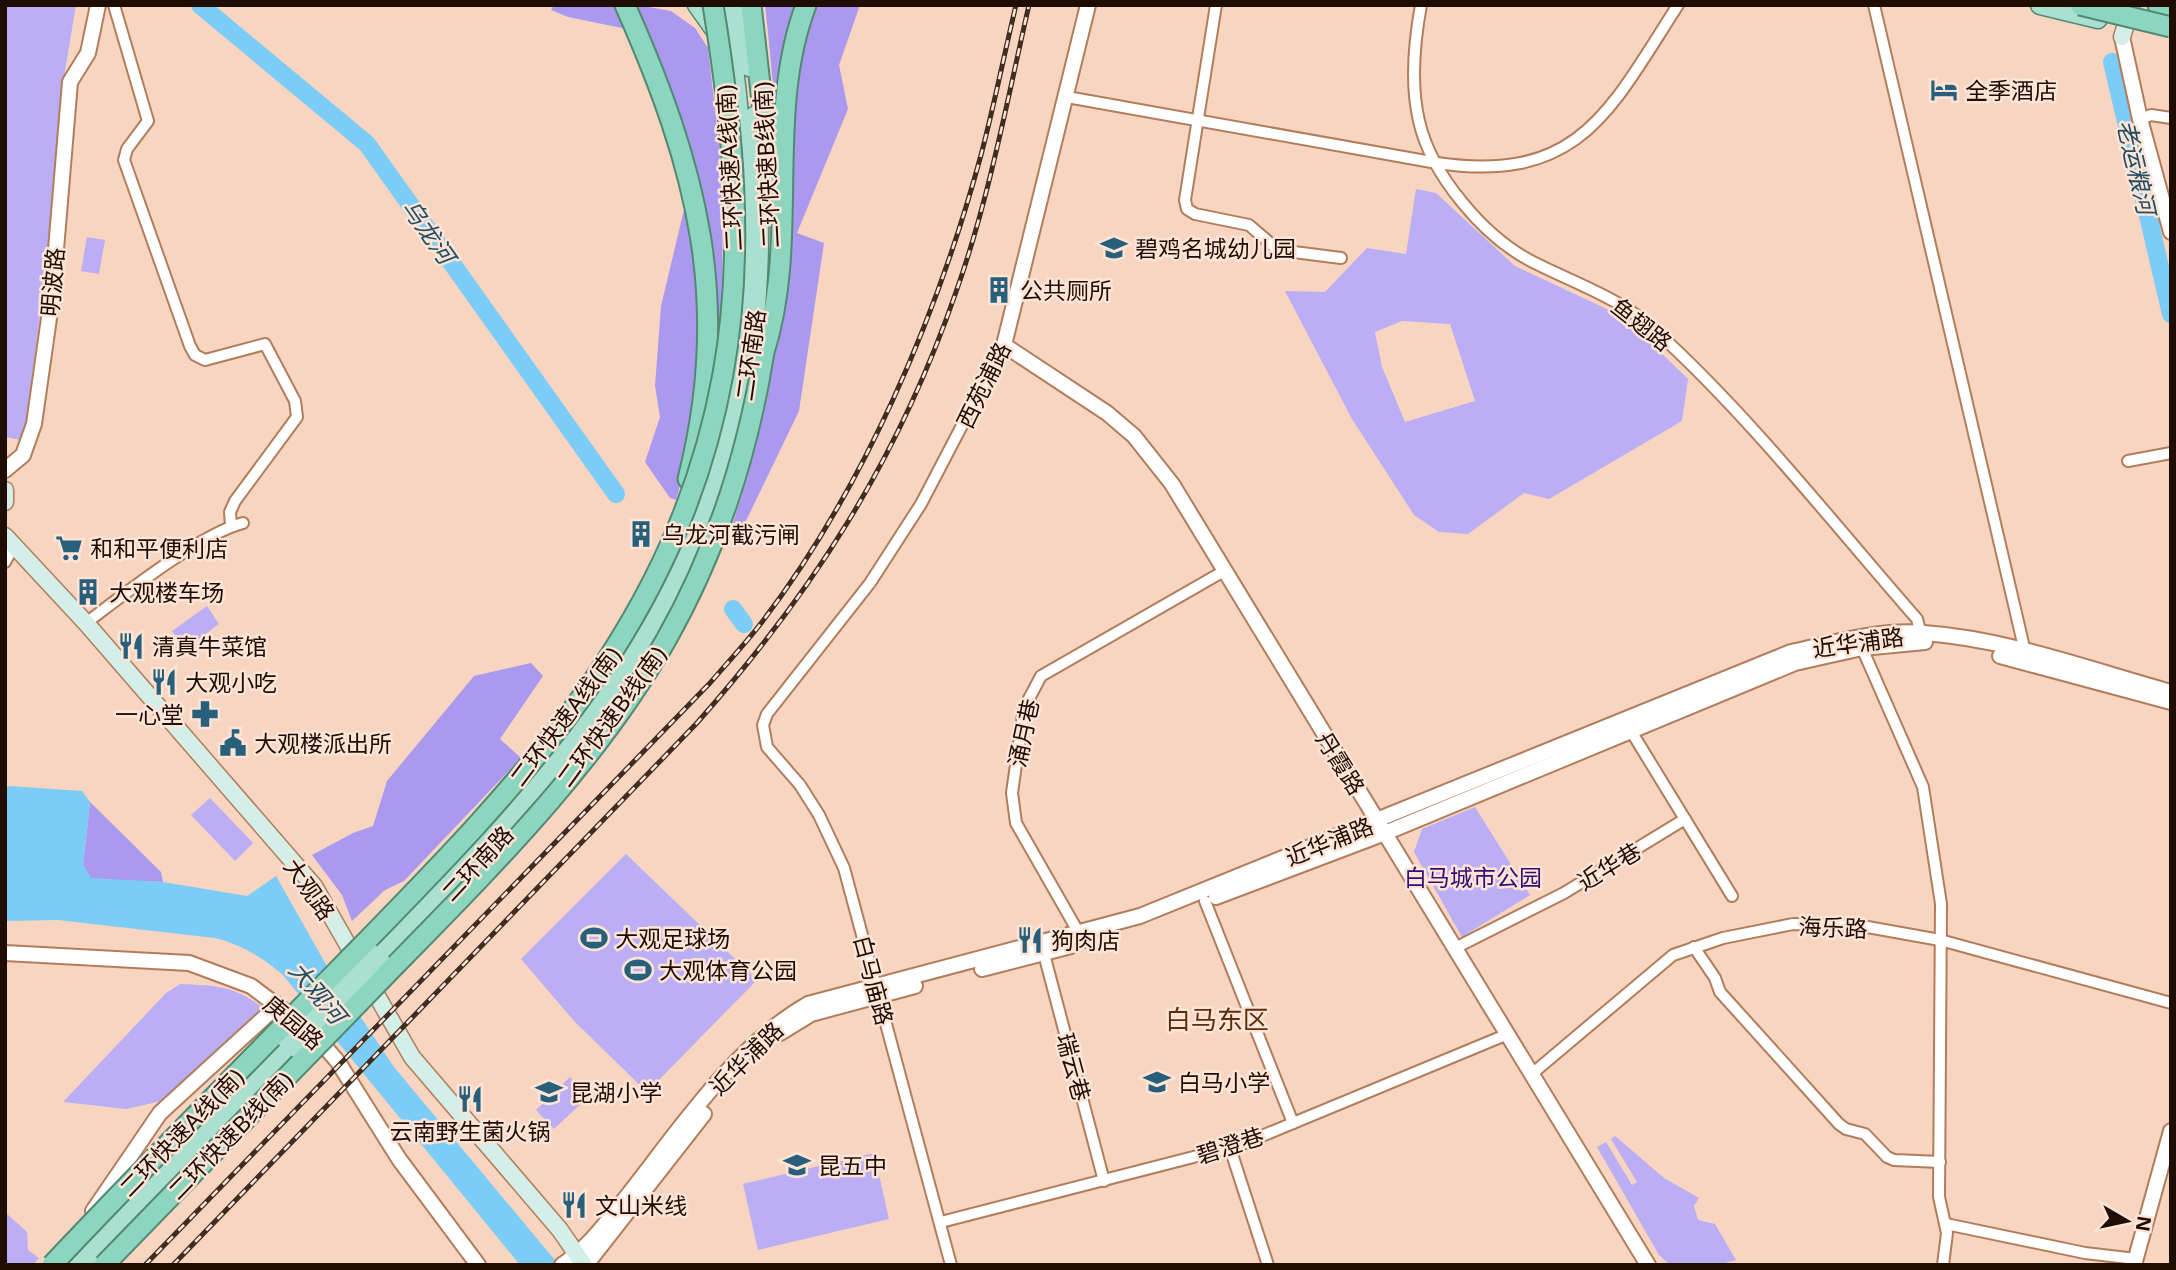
<svg xmlns="http://www.w3.org/2000/svg" width="2176" height="1270" font-family="'Noto Sans','Noto Sans SC',sans-serif">
<style>
.green{fill:#bbaef5;fill-rule:evenodd}
.forest{fill:#aa99ef}
.water{fill:#7bccf6}
.lines{fill:none;stroke-linecap:round;stroke-linejoin:round}
.river{stroke:#7bccf6;stroke-width:18}
.minor-casing{stroke:#b27d5c;stroke-width:14}
.tertiary-casing{stroke:#b27d5c;stroke-width:18}
.secondary-casing{stroke:#b27d5c;stroke-width:19}
.primary-casing{stroke:#538873;stroke-width:21}
.trunk-casing{stroke:#538873;stroke-width:23}
.minor{stroke:#fff;stroke-width:10}
.tertiary{stroke:#fff;stroke-width:14}
.secondary{stroke:#d4efe7;stroke-width:16}
.primary{stroke:#a9e0d0;stroke-width:18}
.trunk{stroke:#8cd6c0;stroke-width:19}
.rail-casing{stroke:#412c20;stroke-width:5}
.rail{stroke:#fce4d7;stroke-width:2.5;stroke-dasharray:8;stroke-linecap:butt}
.primary-bridge-casing{stroke:#538873;stroke-width:21;stroke-linecap:butt}
.trunk-bridge-casing{stroke:#538873;stroke-width:23;stroke-linecap:butt}
.primary-bridge{stroke:#a9e0d0;stroke-width:18}
.trunk-bridge{stroke:#8cd6c0;stroke-width:19}
.labels{text-anchor:middle;dominant-baseline:central;stroke-width:5;stroke-linejoin:round;paint-order:stroke}
.poi-label{font-size:23px;fill:#1f0c02;stroke:#fce4d7;text-anchor:start}
.street-label{font-size:23px;fill:#1f0c02;stroke:#fce4d7}
.park-label{font-size:23px;fill:#350b73;stroke:#fce4d7}
.water-label{font-size:24px;font-style:italic;fill:#214e64;stroke:#fce4d7}
.quarter-label{font-size:26px;fill:#5b2d0b;stroke:#fce4d7}
</style>
<rect width="100%" height="100%" fill="#f8d5c0"/>
<g class="green">
<polygon points="5,5 76,5 65,71 55,202 24,436 21,440 5,437"/>
<path d="M 1416,189 L 1436,193 L 1515,266 L 1624,317 L 1688,379 L 1682,421 L 1549,499 L 1524,493 L 1468,534 L 1439,532 L 1414,515 L 1352,419 L 1285,291 L 1325,292 L 1367,248 L 1406,254 ZM 1402,321 L 1450,324 L 1475,401 L 1405,422 L 1382,367 L 1375,332 Z"/>
<polygon points="87,237 105,240 99,274 81,271"/>
<polygon points="207,606 219,624 185,649 172,631"/>
<polygon points="210,798 253,843 235,861 191,815"/>
<polygon points="1475,807 1530,895 1462,937 1414,852 1422,829"/>
<polygon points="626,854 757,980 647,1092 574,1021 521,959"/>
<path d="M 180,984 C 216,986 234,985 263,1008 L 166,1100 L 126,1109 L 63,1102 L 166,993 Z"/>
<polygon points="570,1077 588,1097 554,1129 536,1110"/>
<polygon points="1615,1136 1664,1178 1699,1198 1694,1206 1698,1220 1715,1224 1736,1260 1717,1265 1670,1265 1659,1255 1597,1147 1606,1142 1632,1185 1637,1182 1611,1139"/>
<polygon points="874,1153 889,1219 758,1250 743,1184"/>
<polygon points="5,1212 27,1232 28,1250 39,1258 33,1265 5,1265"/>
</g>
<g class="forest">
<polygon points="554,5 637,5 671,11 695,28 708,48 723,180 722,303 717,359 676,500 670,498 645,462 660,417 655,386 661,306 688,193 627,29 568,17 551,10"/>
<path d="M 765,5 L 860,5 L 839,65 L 848,109 L 797,233 L 824,243 L 799,411 L 743,527 L 733,523 C 746,482 759,441 766,399 C 789,273 779,132 765,5 Z"/>
<polygon points="531,663 543,676 500,739 521,758 404,881 385,890 352,921 342,895 312,855 353,833 373,826 387,781 474,676"/>
<polygon points="90,802 161,872 163,882 91,879 83,865"/>
</g>
<path class="water" d="M 9,786 L 82,791 L 90,802 L 83,865 L 91,878 L 163,882 L 247,896 L 276,876 L 328,968 L 394,1067 L 559,1265 L 520,1265 L 283,975 C 262,957 242,945 215,938 L 58,920 L 5,921 L 5,788 Z"/>
<g class="lines">
<g class="river">
<polyline points="200,5 367,144 616,494"/>
<polyline points="2112,62 2171,314"/>
<polyline points="733,609 744,624"/>
</g>
<defs>
<g id="minor">
<polyline points="114,5 148,121 127,149 124,160 190,346 195,355 205,360 265,344 295,401 297,417 235,501 230,512 231,526"/>
<polyline points="1216,5 1185,200 1187,209 1195,214 1249,225 1278,250 1341,258"/>
<path d="M 1421,5 C 1414,43 1410,83 1419,121 C 1431,175 1485,238 1533,262 C 1576,284 1621,298 1657,332 C 1752,419 1832,522 1917,619 L 1922,639"/>
<polyline points="1874,5 2026,656"/>
<path d="M 1067,97 L 1437,163 C 1580,184 1610,110 1678,5"/>
<polyline points="2140,119 2151,115 2171,118"/>
<polyline points="2128,461 2171,453"/>
<polyline points="5,562 15,544"/>
<path d="M 86,623 C 123,595 200,534 243,523"/>
<polyline points="1862,648 1923,787 1941,904 1939,1197 1947,1233 1943,1265"/>
<polyline points="1631,731 1732,896"/>
<polyline points="1205,901 1293,1123"/>
<polyline points="1084,942 1016,823 1012,793 1024,708 1041,676 1224,571"/>
<polyline points="1694,947 1715,978 1720,992 1839,1124 1846,1129 1865,1134 1887,1157 1894,1160 1940,1162"/>
<polyline points="1455,948 1564,893 1685,819"/>
<polyline points="1044,954 1104,1181"/>
<polyline points="1533,1073 1673,955 1723,938 1793,924 1862,926 1940,940 2171,1003"/>
<polyline points="1230,1148 1268,1265"/>
<polyline points="941,1222 1240,1145 1508,1034"/>
<polyline points="1946,1224 2085,1253 2136,1259"/>
<polyline points="951,1265 844,868 819,815 800,785 767,747 763,725 767,714 870,583 921,504 1004,345"/>
</g>
<g id="tertiary">
<polyline points="1088,5 1004,345 1107,413 1134,436 1172,484 1648,1265"/>
<polyline points="2122,37 2140,119 2171,232"/>
<polyline points="5,470 23,455 34,424 52,297 70,82 88,53 98,5"/>
<polyline points="2000,656 2171,702"/>
<polyline points="1216,897 1385,833 1795,663 1862,648 1925,642"/>
<polyline points="5,953 189,963 251,986 299,1022"/>
<polyline points="982,969 1071,946"/>
<polyline points="780,1033 811,1014 915,986"/>
<polyline points="315,1035 338,1062 399,1159 478,1265"/>
<polyline points="93,1211 160,1113 278,1005"/>
<path d="M 562,1265 C 592,1245 612,1215 635,1186 C 683,1124 738,1044 808,1004 L 1140,916 L 1791,652 C 1834,643 1880,629 1924,633 C 2008,639 2091,670 2171,692"/>
<polyline points="586,1265 704,1114"/>
<polyline points="2134,1265 2171,1131"/>
</g>
<g id="secondary">
<polyline points="2122,37 2132,5"/>
<polyline points="5,490 5,502"/>
<polyline points="5,536 86,623 314,886 412,1057 560,1230 584,1265"/>
</g>
<g id="primary">
<polyline points="697,5 717,33"/>
<polyline points="740,5 749,67"/>
<polyline points="2040,5 2098,19"/>
<path d="M 371,953 C 456,866 545,776 614,675 C 753,467 764,245 725,5"/>
<path d="M 382,963 C 469,875 559,783 628,680 C 743,508 773,318 754,116"/>
<polyline points="67,1265 287,1040"/>
<polyline points="88,1265 298,1049"/>
</g>
<g id="trunk">
<path d="M 625,5 C 697,167 733,302 688,479"/>
<polyline points="751,5 770,173"/>
<polyline points="2158,5 2171,8"/>
<path d="M 764,352 C 800,239 764,117 806,5"/>
</g>
</defs>
<use href="#minor" class="minor-casing"/>
<use href="#tertiary" class="tertiary-casing"/>
<use href="#secondary" class="secondary-casing"/>
<use href="#primary" class="primary-casing"/>
<use href="#trunk" class="trunk-casing"/>
<use href="#minor" class="minor"/>
<use href="#tertiary" class="tertiary"/>
<use href="#secondary" class="secondary"/>
<use href="#primary" class="primary"/>
<use href="#trunk" class="trunk"/>
<defs>
<g id="rail">
<path d="M 145,1265 L 710,683 C 727,663 746,643 762,622 C 864,488 937,317 981,155 C 994,106 1004,55 1016,5"/>
<path d="M 173,1265 L 696,724 C 813,592 898,460 956,292 C 989,199 1007,101 1029,5"/>
</g>
</defs>
<use href="#rail" class="rail-casing"/>
<use href="#rail" class="rail"/>
<defs>
<g id="primary-bridge">
<polyline points="287,1040 371,953"/>
<polyline points="298,1049 382,963"/>
</g>
<g id="trunk-bridge">
<polyline points="2080,5 2171,27"/>
<path d="M 52,1265 C 149,1162 248,1062 347,961 C 519,785 677,627 723,374 C 745,252 733,126 713,5"/>
<path d="M 104,1265 C 195,1171 286,1077 377,984 C 481,877 592,770 666,640 C 717,550 748,453 764,352"/>
</g>
</defs>
<use href="#primary-bridge" class="primary-bridge-casing"/>
<use href="#trunk-bridge" class="trunk-bridge-casing"/>
<use href="#primary-bridge" class="primary-bridge"/>
<use href="#trunk-bridge" class="trunk-bridge"/>
</g>
<defs>
<symbol id="hotel-bare" viewBox="-9 -9 18 18"><path d="M-6-4.5h1.5V1H6V5H4.5V3h-9V5H-6ZM-4 0a1.8 1.8 0 1 1 3.6 0ZM.5 0V-2.5h3Q6-2.5 6 0Z" fill="#285f7a" stroke="#fce4d7" stroke-width="2.5" paint-order="stroke"/></symbol>
<symbol id="school-bare" viewBox="-9 -9 18 18"><path d="M0-5L7-2L0 1L-7-2ZM-4 1L0 2.5L4 1V4Q0 6-4 4Z" fill="#285f7a" stroke="#fce4d7" stroke-width="2.5" paint-order="stroke"/></symbol>
<symbol id="building-bare" viewBox="-9 -9 18 18"><path d="M-4-6H4V6H1V3H-1V6H-4ZM-2.5-4.3h1.7v1.8h-1.7ZM.8-4.3h1.7v1.8H.8ZM-2.5-1h1.7V.8h-1.7ZM.8-1h1.7V.8H.8Z" fill="#285f7a" stroke="#fce4d7" stroke-width="2.5" paint-order="stroke"/></symbol>
<symbol id="supermarket-bare" viewBox="-9 -9 18 18"><path d="M-6-5.5h2.5l.6 2H6L4.5 2H-2.5L-4.4-4H-6ZM-1.5 3.2a1.3 1.3 0 1 0 .1 0ZM3 3.2a1.3 1.3 0 1 0 .1 0Z" fill="#285f7a" stroke="#fce4d7" stroke-width="2.5" paint-order="stroke"/></symbol>
<symbol id="restaurant-bare" viewBox="-9 -9 18 18"><path d="M-5-6h1v4h1v-4h1v4h1v-4h1v5L-1.5 .5V6h-2V.5L-5-1ZM5-6V6H3V1.5H1.5Q1.5-4 5-6Z" fill="#285f7a" stroke="#fce4d7" stroke-width="2.5" paint-order="stroke"/></symbol>
<symbol id="pharmacy-bare" viewBox="-9 -9 18 18"><path d="M-2-6h4v4h4v4h-4v4h-4v-4h-4v-4h4Z" fill="#285f7a" stroke="#fce4d7" stroke-width="2.5" paint-order="stroke"/></symbol>
<symbol id="civic-bare" viewBox="-9 -9 18 18"><path d="M-.6-6.5H3V-4.5H.6V-3L4-1V1h2V6H-6V1h2V-1L-.6-3ZM-1.2 2.5V6h2.4V2.5Z" fill="#285f7a" stroke="#fce4d7" stroke-width="2.5" paint-order="stroke"/></symbol>
<symbol id="stadium-bare" viewBox="-9 -9 18 18"><path d="M0-5a6.5 5 0 1 0 0 10a6.5 5 0 1 0 0-10ZM-3.5-1.8h7v3.6h-7Z" fill="#285f7a" stroke="#fce4d7" stroke-width="2.5" paint-order="stroke"/></symbol>
</defs>
<g fill-rule="evenodd">
<use href="#hotel-bare" x="1925" y="71" width="38" height="38"/>
<use href="#school-bare" x="1095" y="229" width="38" height="38"/>
<use href="#building-bare" x="980" y="271" width="38" height="38"/>
<use href="#building-bare" x="622" y="515" width="38" height="38"/>
<use href="#supermarket-bare" x="50" y="529" width="38" height="38"/>
<use href="#building-bare" x="69" y="573" width="38" height="38"/>
<use href="#restaurant-bare" x="112" y="627" width="38" height="38"/>
<use href="#restaurant-bare" x="145" y="663" width="38" height="38"/>
<use href="#pharmacy-bare" x="186" y="695" width="38" height="38"/>
<use href="#civic-bare" x="214" y="724" width="38" height="38"/>
<use href="#stadium-bare" x="575" y="919" width="38" height="38"/>
<use href="#restaurant-bare" x="1011" y="921" width="38" height="38"/>
<use href="#stadium-bare" x="619" y="951" width="38" height="38"/>
<use href="#school-bare" x="1138" y="1063" width="38" height="38"/>
<use href="#school-bare" x="530" y="1073" width="38" height="38"/>
<use href="#restaurant-bare" x="451" y="1080" width="38" height="38"/>
<use href="#school-bare" x="778" y="1146" width="38" height="38"/>
<use href="#restaurant-bare" x="555" y="1186" width="38" height="38"/>
</g>
<g class="labels">
<g class="poi-label">
<text x="1965" y="90">全季酒店</text>
<text x="1135" y="248">碧鸡名城幼儿园</text>
<text x="1020" y="290">公共厕所</text>
<text x="662" y="534">乌龙河截污闸</text>
<text x="90" y="548">和和平便利店</text>
<text x="109" y="592">大观楼车场</text>
<text x="152" y="646">清真牛菜馆</text>
<text x="185" y="682">大观小吃</text>
<text x="184" y="714" text-anchor="end">一心堂</text>
<text x="254" y="743">大观楼派出所</text>
<text x="615" y="938">大观足球场</text>
<text x="1051" y="940">狗肉店</text>
<text x="659" y="970">大观体育公园</text>
<text x="1178" y="1082">白马小学</text>
<text x="570" y="1092">昆湖小学</text>
<text x="470" y="1131" text-anchor="middle">云南野生菌火锅</text>
<text x="818" y="1165">昆五中</text>
<text x="595" y="1205">文山米线</text>
</g>
<g class="street-label">
<text transform="translate(766 165) rotate(-93)">二环快速B线(南)</text>
<text transform="translate(729 168) rotate(-93)">二环快速A线(南)</text>
<text transform="translate(52 282) rotate(-85)">明波路</text>
<text transform="translate(1642 324) rotate(38)">鱼翅路</text>
<text transform="translate(750 355) rotate(-82)">二环南路</text>
<text transform="translate(983 385) rotate(-64)">西苑浦路</text>
<text transform="translate(1858 642) rotate(-8)">近华浦路</text>
<text transform="translate(565 716) rotate(-53)">二环快速A线(南)</text>
<text transform="translate(611 716) rotate(-54)">二环快速B线(南)</text>
<text transform="translate(1023 733) rotate(-78)">涌月巷</text>
<text transform="translate(1341 763) rotate(58)">丹霞路</text>
<text transform="translate(1329 841) rotate(-22)">近华浦路</text>
<text transform="translate(477 863) rotate(-47)">二环南路</text>
<text transform="translate(1609 866) rotate(-31)">近华巷</text>
<text transform="translate(310 889) rotate(55)">大观路</text>
<text transform="translate(1833 927) rotate(2)">海乐路</text>
<text transform="translate(874 980) rotate(75)">白马庙路</text>
<text transform="translate(294 1022) rotate(40)">庚园路</text>
<text transform="translate(746 1058) rotate(-45)">近华浦路</text>
<text transform="translate(1074 1067) rotate(75)">瑞云巷</text>
<text transform="translate(181 1132) rotate(-46)">二环快速A线(南)</text>
<text transform="translate(230 1135) rotate(-46)">二环快速B线(南)</text>
<text transform="translate(1230 1145) rotate(-18)">碧澄巷</text>
</g>
<g class="park-label">
<text x="1473" y="877">白马城市公园</text>
</g>
<g class="water-label">
<text transform="translate(2137 167) rotate(77)">老运粮河</text>
<text transform="translate(429 231) rotate(55)">乌龙河</text>
<text transform="translate(318 992) rotate(50)">大观河</text>
</g>
<g class="quarter-label">
<text x="1217" y="1019">白马东区</text>
</g>
</g>
<rect width="2176" height="1270" fill="none" stroke="#1f0c02" stroke-width="14"/>
<g transform="translate(2127 1221) rotate(99)" stroke="#fce4d7" stroke-width="5" paint-order="stroke">
<path d="M0-5L12 26L0 18L-12 26Z" fill="#1f0c02"/>
<text y="-10" font-size="19" font-weight="bold" text-anchor="middle" fill="#1f0c02">N</text>
</g>
</svg>
